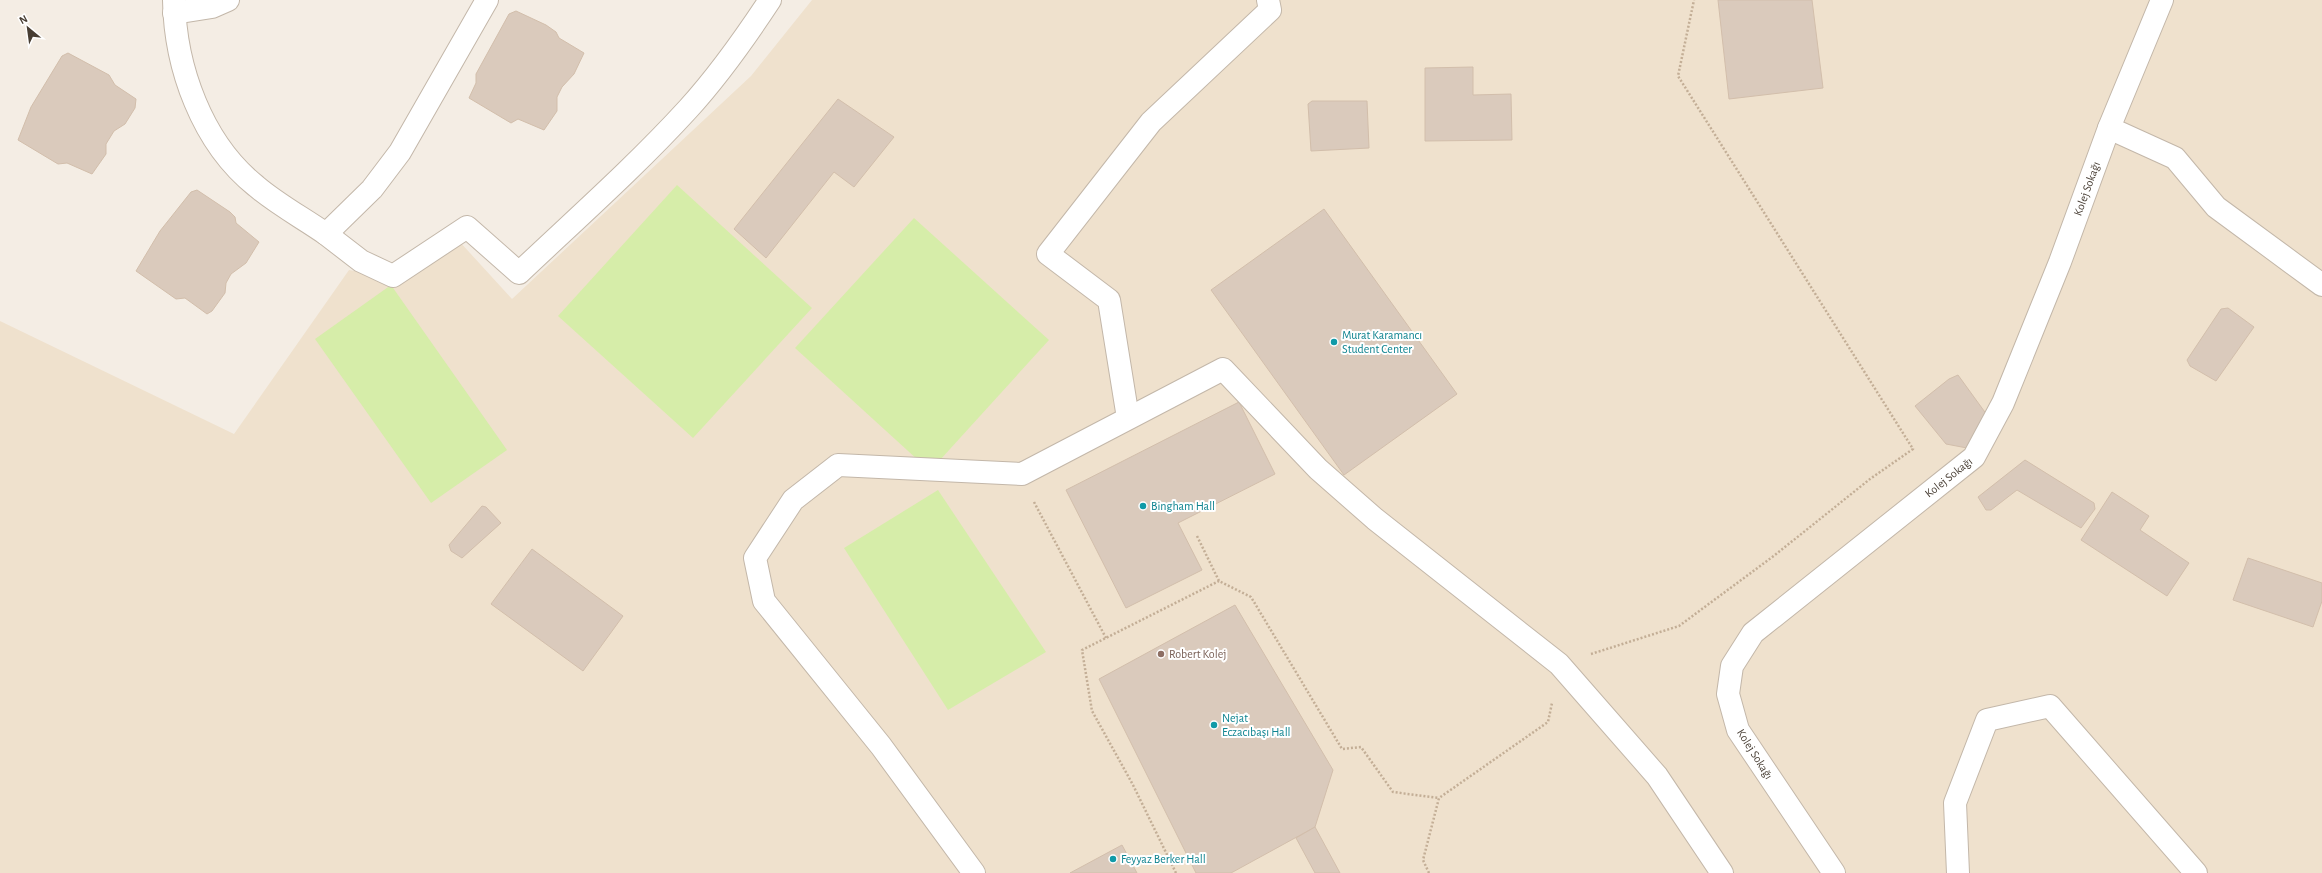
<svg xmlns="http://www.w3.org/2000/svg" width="2322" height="873" font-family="'Alegreya Sans',sans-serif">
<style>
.education{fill:#efe1cd}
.green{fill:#d6eda9}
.building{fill:#dacabc;stroke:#d2beab}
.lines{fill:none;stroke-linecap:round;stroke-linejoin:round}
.minor-casing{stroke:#c3b7a9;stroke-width:24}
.path{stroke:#c3ae96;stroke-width:2.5;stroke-dasharray:2 2;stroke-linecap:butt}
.minor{stroke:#fff;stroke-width:22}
.culture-dot{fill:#0f9aa8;stroke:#fff;stroke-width:1.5}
.education-dot{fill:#8d6e63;stroke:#fff;stroke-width:1.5}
.labels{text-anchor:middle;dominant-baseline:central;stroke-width:4;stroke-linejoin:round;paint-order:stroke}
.street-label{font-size:12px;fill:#473d33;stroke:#fff}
.culture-label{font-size:12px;fill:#0d838f;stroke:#fff;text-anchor:start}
.education-label{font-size:12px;fill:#785e54;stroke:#fff;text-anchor:start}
</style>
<rect width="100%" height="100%" fill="#f4ede4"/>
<polygon class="education" points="812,0 2322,0 2322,873 0,873 0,321 234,434 349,270 404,279 459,241 512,299 751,76"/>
<g class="green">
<polygon points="677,185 812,308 693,438 558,316"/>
<polygon points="914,218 1049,340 930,471 795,348"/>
<polygon points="391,285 507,450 431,503 315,339"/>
<polygon points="938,490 1046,652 948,710 844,548"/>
</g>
<g class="building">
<polygon points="1718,0 1812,0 1823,88 1729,99"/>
<polygon points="516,11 546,25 556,32 559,38 584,53 574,74 562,87 557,97 557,111 544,130 518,119 511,123 469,98 476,83 476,74 509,14"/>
<polygon points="68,53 109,75 115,85 136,99 135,108 125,124 114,131 106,144 106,154 92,174 67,163 58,164 18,140 31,107 62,56"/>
<polygon points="1473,67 1473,95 1511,94 1512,140 1425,141 1425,68"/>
<polygon points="838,99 894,137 854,187 834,172 766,258 734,229"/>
<polygon points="1312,101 1367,101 1369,148 1311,151 1308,104"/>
<polygon points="197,190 230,212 235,217 236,223 259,242 246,263 231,274 226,283 225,293 212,311 207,314 185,298 176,299 136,271 160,231 191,192"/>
<polygon points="1324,209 1457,394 1344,475 1211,290"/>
<polygon points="2228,308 2254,327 2216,381 2190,366 2187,360 2221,309"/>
<polygon points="1958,375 1987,415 1967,448 1946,444 1915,406 1949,379"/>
<polygon points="1239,402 1275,474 1178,523 1202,570 1126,608 1066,490"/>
<polygon points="2025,460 2094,503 2095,509 2081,528 2017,490 1991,510 1986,510 1978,497"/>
<polygon points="2112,492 2149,516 2140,530 2189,563 2167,596 2081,540"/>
<polygon points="482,506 486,507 501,523 462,558 451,551 449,545"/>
<polygon points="532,549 623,616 583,671 491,604"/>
<polygon points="2248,558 2322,583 2322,601 2313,627 2233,600"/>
<polygon points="1235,605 1333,770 1315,827 1231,873 1196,873 1099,679"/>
<polygon points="1315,827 1340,873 1315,873 1296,838"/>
<polygon points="1122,845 1137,873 1070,873"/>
</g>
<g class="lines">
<defs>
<g id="minor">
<path d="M 174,0 C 175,67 202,143 256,186 C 277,204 303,218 326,234 L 372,189 L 400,152 L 487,0"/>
<polyline points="174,13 212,7 228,0"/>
<polyline points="2109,128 2175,158 2216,207 2322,285"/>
<path d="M 326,234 L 361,261 L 393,276 L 467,227 L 519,273 C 576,219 635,167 688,109 C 719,75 745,38 770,0"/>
<polyline points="1128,418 1109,300 1048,254 1151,122 1270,10 1268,0"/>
<polyline points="974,873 881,746 764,601 755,558 793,500 838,465 1022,474 1223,369 1318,469 1375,519 1559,664 1657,776 1722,873"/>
<path id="s1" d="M 1834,873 L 1738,730 L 1728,694 L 1732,666 L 1753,633 L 1974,457 L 2003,403 L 2060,262 L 2109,128 L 2162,0"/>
<polyline points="1958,873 1955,803 1987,720 2050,706 2196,873"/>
</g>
</defs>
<use href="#minor" class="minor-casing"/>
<g class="path">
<polyline points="1034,502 1106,638"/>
<polyline points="1197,536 1219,581 1251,597 1342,749 1361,747 1393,792 1439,798"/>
<polyline points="1591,654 1679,626 1775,555 1870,479 1913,449 1678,76 1694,0"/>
<polyline points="1176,873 1133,785 1092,711 1082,650 1219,581"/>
<polyline points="1429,873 1423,860 1439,798 1548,722 1552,703"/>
</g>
<use href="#minor" class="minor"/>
</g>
<g class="culture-dot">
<circle cx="1334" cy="342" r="4"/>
<circle cx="1143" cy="506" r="4"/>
<circle cx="1214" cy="725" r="4"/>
<circle cx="1113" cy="859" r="4"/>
</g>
<circle class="education-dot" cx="1161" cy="654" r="4"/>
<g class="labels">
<g class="street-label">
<text stroke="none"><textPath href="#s1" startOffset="851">Kolej Sokağı</textPath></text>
<text stroke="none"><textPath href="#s1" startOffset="527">Kolej Sokağı</textPath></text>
<text transform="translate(1755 754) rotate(58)">Kolej Sokağı</text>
</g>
<g class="culture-label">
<text x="1342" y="335">Murat Karamancı<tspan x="1342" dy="14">Student Center</tspan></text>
<text x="1151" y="506">Bingham Hall</text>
<text x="1222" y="718">Nejat<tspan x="1222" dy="14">Eczacıbaşı Hall</tspan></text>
<text x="1121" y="859">Feyyaz Berker Hall</text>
</g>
<g class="education-label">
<text x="1169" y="654">Robert Kolej</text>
</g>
</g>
<g transform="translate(28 28) rotate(331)" stroke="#ffffff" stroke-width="3" paint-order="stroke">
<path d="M0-3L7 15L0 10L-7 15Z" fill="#473d33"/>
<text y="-6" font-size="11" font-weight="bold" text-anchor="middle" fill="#473d33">N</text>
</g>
</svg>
